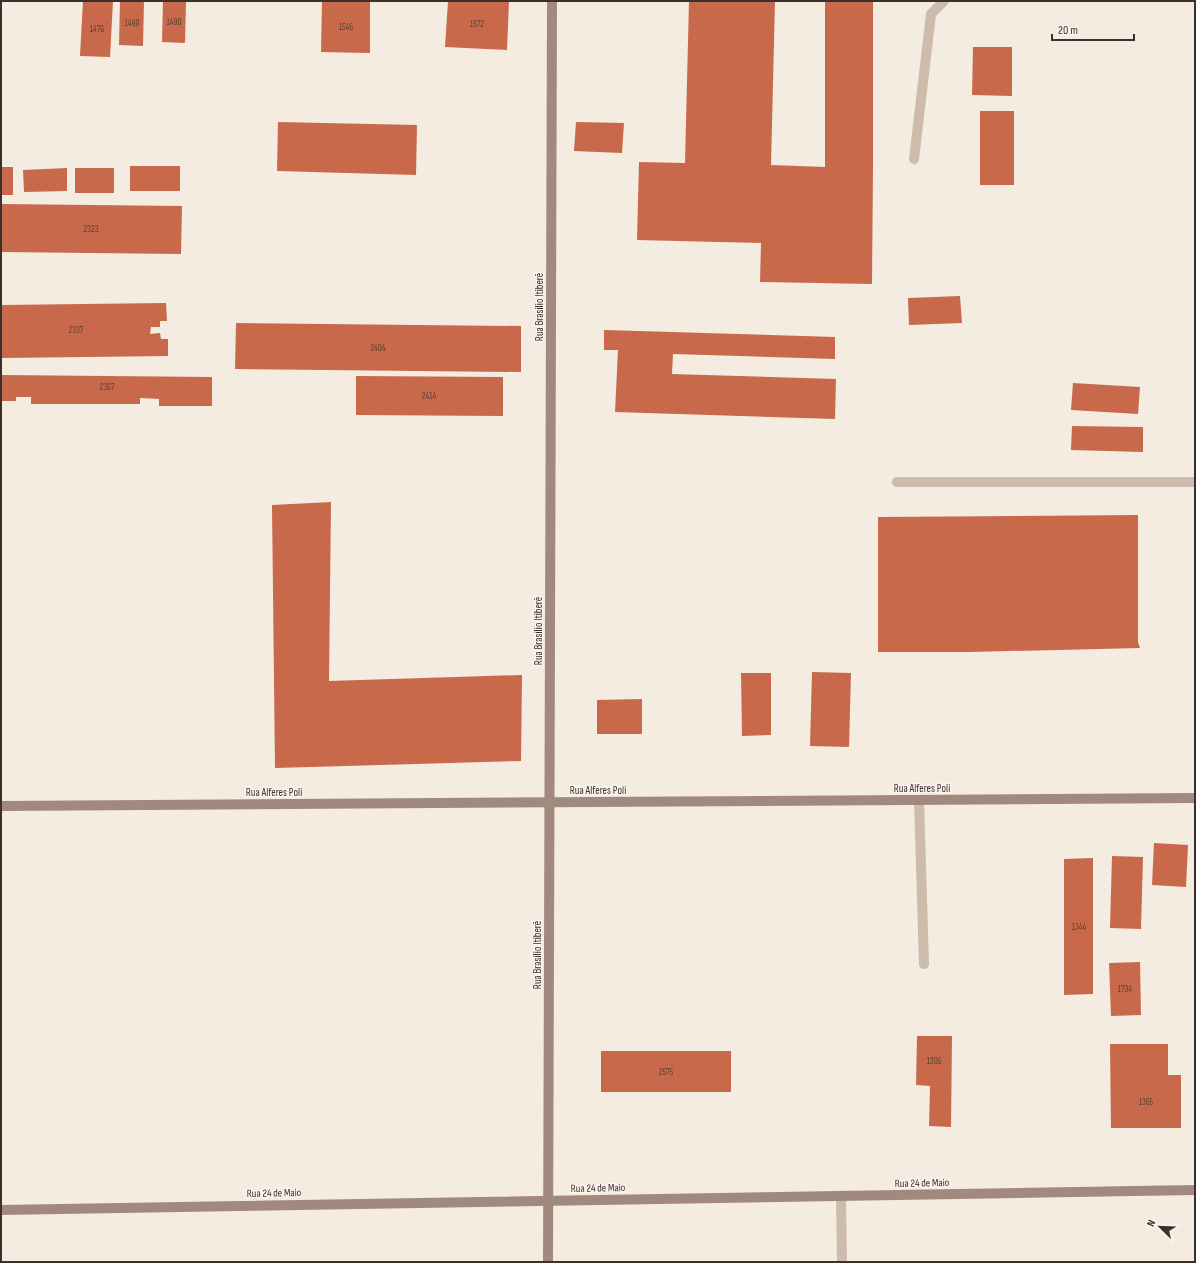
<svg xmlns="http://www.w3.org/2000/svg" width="1196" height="1263" font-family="'Sofia Sans Condensed',sans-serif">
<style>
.building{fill:#c8694b}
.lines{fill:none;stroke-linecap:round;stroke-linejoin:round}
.lane{stroke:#cdbbac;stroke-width:10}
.secondary{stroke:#a18a7d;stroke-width:10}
.labels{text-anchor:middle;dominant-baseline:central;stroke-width:3;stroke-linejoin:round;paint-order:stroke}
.number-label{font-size:9px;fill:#5e3e33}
.street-label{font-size:11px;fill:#3b302b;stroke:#fbf5ee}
</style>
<rect width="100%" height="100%" fill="#f4ebe1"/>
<g class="building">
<polygon points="83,1 113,1 110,57 80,56"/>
<polygon points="120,1 144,1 143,46 119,45"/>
<polygon points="163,1 186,1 185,43 162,42"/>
<polygon points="322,1 370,1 370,53 321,52"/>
<polygon points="448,1 509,1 507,50 445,47"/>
<polygon points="689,1 775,1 771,165 825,167 825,1 873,1 873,167 872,284 760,282 761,243 637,240 639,162 685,163"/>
<polygon points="973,47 1012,47 1012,96 972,95"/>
<rect x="980" y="111" width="34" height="74"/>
<polygon points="278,122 417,125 416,175 277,171"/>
<polygon points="576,122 624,123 622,153 574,151"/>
<rect x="130" y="166" width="50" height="25"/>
<rect x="1" y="167" width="12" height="28"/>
<polygon points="67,168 67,191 24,192 23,170"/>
<rect x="75" y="168" width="39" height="25"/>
<polygon points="1,204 182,206 181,254 1,252"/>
<polygon points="960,296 962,323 909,325 908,298"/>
<polygon points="166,303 167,321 160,321 160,327 151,327 150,334 160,333 161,339 168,339 168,356 1,358 1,305"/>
<polygon points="236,323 521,326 521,372 235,369"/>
<polygon points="604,330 835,337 835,359 673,354 672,374 836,379 835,419 615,412 618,350 604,350"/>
<polygon points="1,375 212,377 212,406 159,406 159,399 140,398 140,404 31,404 31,397 16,397 16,401 1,401"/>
<polygon points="356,376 503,377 503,416 356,415"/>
<polygon points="1073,383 1140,387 1138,414 1071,410"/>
<polygon points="1072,426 1143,427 1143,452 1071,450"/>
<polygon points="331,502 329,681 522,675 521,761 275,768 272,505"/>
<polygon points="1138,515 1138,642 1140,648 968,652 878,652 878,517"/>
<polygon points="812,672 851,673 849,747 810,746"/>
<polygon points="741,673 771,673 771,735 742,736"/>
<polygon points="642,699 642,734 597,734 597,700"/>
<polygon points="1154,843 1188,845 1186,887 1152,885"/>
<polygon points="1112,856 1143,857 1141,929 1110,928"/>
<polygon points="1093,858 1093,994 1064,995 1064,859"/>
<polygon points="1140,962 1141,1015 1111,1016 1109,963"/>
<polygon points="917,1036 952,1036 951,1127 929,1126 930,1086 916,1085"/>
<polygon points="1110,1044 1168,1044 1168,1075 1181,1075 1181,1128 1111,1128"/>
<rect x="601" y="1051" width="130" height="41"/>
</g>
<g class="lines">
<g class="lane">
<polyline points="914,159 931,14 944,1"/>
<polyline points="897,482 1195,482"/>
<polyline points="919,800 924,964"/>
<polyline points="841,1196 842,1262"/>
</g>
<g class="secondary">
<polyline points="1,806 1195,798"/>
<polyline points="1,1210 1195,1190"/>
<polyline points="548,1262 552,1"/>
</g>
</g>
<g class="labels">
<g class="number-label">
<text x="174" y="22">1490</text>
<text x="132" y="23">1490</text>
<text x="477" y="24">1572</text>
<text x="346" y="27">1546</text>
<text x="97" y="29">1476</text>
<text x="91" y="229">2323</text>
<text x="76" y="330">2337</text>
<text x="378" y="348">2404</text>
<text x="107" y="387">2367</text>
<text x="429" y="396">2414</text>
<text x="1079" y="927">1344</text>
<text x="1125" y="989">1734</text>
<text x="934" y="1061">1305</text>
<text x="666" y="1072">2575</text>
<text x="1146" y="1102">1365</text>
</g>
<g class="street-label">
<text transform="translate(539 307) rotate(-90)">Rua Brasílio Itiberê</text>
<text transform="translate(538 631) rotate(-90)">Rua Brasílio Itiberê</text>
<text x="922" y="788">Rua Alferes Poli</text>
<text x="598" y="790">Rua Alferes Poli</text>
<text x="274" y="792">Rua Alferes Poli</text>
<text transform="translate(537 955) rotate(-90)">Rua Brasílio Itiberê</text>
<text transform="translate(922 1183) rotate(-1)">Rua 24 de Maio</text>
<text transform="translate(598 1188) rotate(-1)">Rua 24 de Maio</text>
<text transform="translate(274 1193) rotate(-1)">Rua 24 de Maio</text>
</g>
</g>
<rect width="1196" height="1263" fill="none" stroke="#3b302b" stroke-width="4"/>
<g transform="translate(1160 1227) rotate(293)" stroke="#fbf5ee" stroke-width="3" paint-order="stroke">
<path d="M0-3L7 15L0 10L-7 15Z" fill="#3b302b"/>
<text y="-6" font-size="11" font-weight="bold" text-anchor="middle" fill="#3b302b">N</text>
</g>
<path d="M1052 34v6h82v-6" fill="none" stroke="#3b302b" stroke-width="2"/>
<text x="1058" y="34" font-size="12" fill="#3b302b" stroke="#fbf5ee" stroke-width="3" paint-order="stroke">20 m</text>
</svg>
